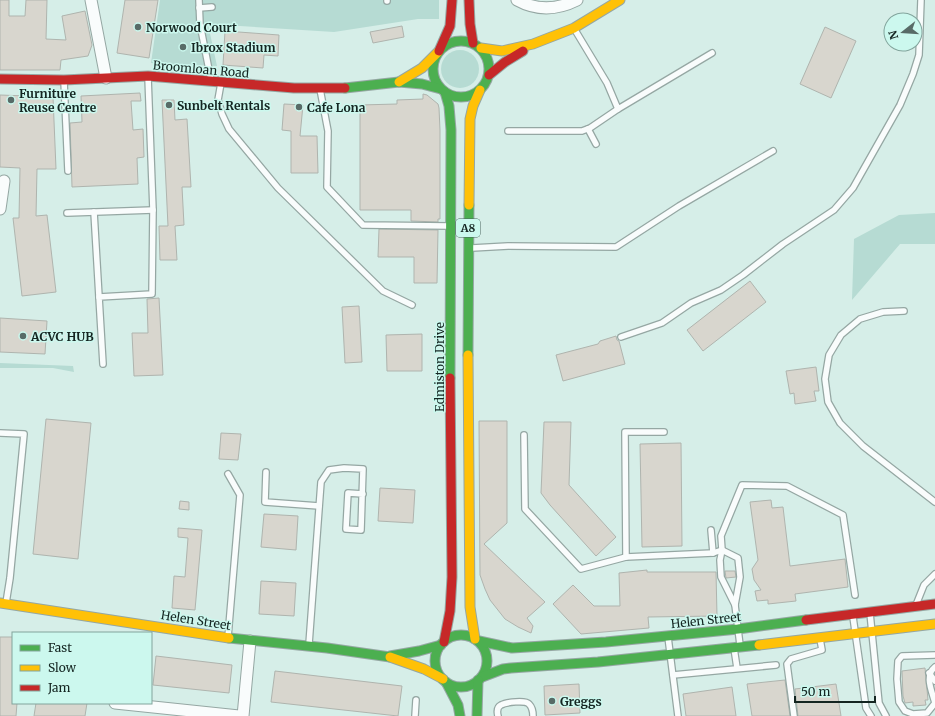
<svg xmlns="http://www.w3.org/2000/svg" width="935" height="716" font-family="Merriweather,serif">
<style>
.green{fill:#b6dbd3}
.building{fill:#d8d6ce;stroke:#afb4ae}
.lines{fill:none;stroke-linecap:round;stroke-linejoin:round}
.lane-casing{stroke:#95a7a3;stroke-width:8}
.street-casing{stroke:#95a7a3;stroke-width:13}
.fast-casing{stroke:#95a7a3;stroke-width:11}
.slow-casing{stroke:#95a7a3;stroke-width:11}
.jam-casing{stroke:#95a7a3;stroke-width:11}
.lane{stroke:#f9fcfc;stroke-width:5.5}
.street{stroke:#f9fcfc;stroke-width:11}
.fast{stroke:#4caf50;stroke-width:9}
.slow{stroke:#ffc107;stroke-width:9}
.jam{stroke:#c62828;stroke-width:9}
.poi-dot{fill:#586b67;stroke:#ccf8ee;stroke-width:1.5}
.labels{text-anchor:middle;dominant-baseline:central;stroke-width:3;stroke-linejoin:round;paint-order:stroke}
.shield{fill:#ccf8ee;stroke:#4b645e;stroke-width:1}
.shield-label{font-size:11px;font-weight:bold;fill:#142521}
.poi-label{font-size:12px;font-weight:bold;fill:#142521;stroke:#ccf8ee;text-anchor:start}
.street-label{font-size:12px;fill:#142521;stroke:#ccf8ee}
</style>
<rect width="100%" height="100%" fill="#d6eee8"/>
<g class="green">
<polygon points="160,0 439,0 439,19 418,19 334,32 208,24 217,66 151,63"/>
<circle cx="460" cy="69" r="19"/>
<polygon points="935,213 935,244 900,244 852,300 854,239 899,215"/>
<polygon points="0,363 73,366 74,372 53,368 0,368"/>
</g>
<g class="building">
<polygon points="0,0 9,0 9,16 25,16 26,0 47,0 46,39 66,40 62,16 85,11 92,45 88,56 61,60 60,70 0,70"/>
<polygon points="125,0 158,0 149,58 117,53"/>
<polygon points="402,26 404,37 373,43 370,32"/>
<polygon points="825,27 856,41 831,98 800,84"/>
<polygon points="225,31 279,35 278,56 264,55 263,68 223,65"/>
<polygon points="140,93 141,101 131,101 133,130 143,129 144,157 137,158 138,184 72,187 70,123 82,122 81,96"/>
<polygon points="423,94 427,95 438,104 439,108 440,130 440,219 438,219 438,222 411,221 411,210 360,210 360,105 397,104 397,100 423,99"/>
<polygon points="0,95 53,97 56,169 37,169 36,216 47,215 56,292 22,296 13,218 19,218 20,168 0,167"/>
<polygon points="162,100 174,100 175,120 187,119 191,187 182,187 184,225 175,226 177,260 160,260 159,226 168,226"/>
<polygon points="284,104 303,105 300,136 317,136 318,173 291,173 291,131 282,130"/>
<polygon points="379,229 438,230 437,283 414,283 414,257 378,257"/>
<polygon points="750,281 766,302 703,351 687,330"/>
<polygon points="159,298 163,375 134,376 132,333 148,333 147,299"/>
<polygon points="359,306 362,362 345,363 342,307"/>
<polygon points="0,318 47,321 45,354 0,352"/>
<polygon points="422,334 422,371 387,371 386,335"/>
<polygon points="616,336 617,340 619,341 625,364 563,381 556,355 598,344 600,341"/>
<polygon points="816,367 819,391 814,391 816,401 795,404 794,393 790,394 786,371"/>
<polygon points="46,419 91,423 78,559 33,554"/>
<polygon points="479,421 507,421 507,523 484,544 545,602 527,618 533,626 531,633 518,627 505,619 490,600 485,589 480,575"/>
<polygon points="544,422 571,422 569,485 616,537 596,556 550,505 541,493"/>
<polygon points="221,433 241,434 238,460 219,459"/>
<polygon points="681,443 682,546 642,547 640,444"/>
<polygon points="380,488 415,490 413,523 378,521"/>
<polygon points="771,500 772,508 783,507 790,566 845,559 848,587 795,594 796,601 768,604 768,600 757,601 755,591 761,590 754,580 752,569 758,560 750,502"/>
<polygon points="180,501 189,502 189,510 179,509"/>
<polygon points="264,514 298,516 296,550 261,547"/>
<polygon points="178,528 202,530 195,610 172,608 174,576 185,577 188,538 178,537"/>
<polygon points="647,570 647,572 716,572 717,616 648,617 649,628 581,634 553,604 573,585 594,606 620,606 619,573"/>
<polygon points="725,571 735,571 736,577 726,578"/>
<polygon points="261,581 296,583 294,616 259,614"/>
<polygon points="0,637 13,637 13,703 17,703 16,716 0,716"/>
<polygon points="156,656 232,665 229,693 153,685"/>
<polygon points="925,668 928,700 925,700 926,705 913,706 913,702 905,703 903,696 902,671"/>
<polygon points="275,671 402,686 398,716 271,702"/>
<polygon points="785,680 790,716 752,716 747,684"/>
<polygon points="579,684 580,713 545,715 544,686"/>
<polygon points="836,684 841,716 798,716 795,689"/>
<polygon points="732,687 736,716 686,716 683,694"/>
<polygon points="36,703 87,703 85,716 34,716"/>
</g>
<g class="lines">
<defs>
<g id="lane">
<polyline points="199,0 200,24 211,80"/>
<polyline points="387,0 387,1"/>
<polyline points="199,8 212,7"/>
<polyline points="575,30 607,83 618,109 712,53"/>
<polyline points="64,81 68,171"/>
<polyline points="221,83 218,100 222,114 229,129 278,188 383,291 412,305"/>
<polyline points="320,89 328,131 327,187 363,225 449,226"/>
<polyline points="588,129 596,144"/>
<polyline points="508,131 582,131 590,128 618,109"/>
<polyline points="94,212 99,297"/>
<polyline points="67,213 153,210"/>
<polyline points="472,248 508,246 616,247 679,206 773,151"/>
<polyline points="904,311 883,312 860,319 841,335 829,355 825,379 828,402 840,423 863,446 935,502"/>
<polyline points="621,337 662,323 691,303 721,290 743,275 783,244 834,210 853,188 900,105 913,74 919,55 921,0"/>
<polyline points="103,364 99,297 152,294 153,210 148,77"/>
<polyline points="0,433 24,434 10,578 6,603"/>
<polyline points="524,435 525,509 581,569 626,557 713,553 722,550 738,558 740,577 735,605 740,645"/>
<polyline points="266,472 265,502 319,506"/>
<polyline points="711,530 713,553"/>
<polyline points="626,557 625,432 664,432"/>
<polyline points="735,605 721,577 720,560 722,550 721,536 742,485 787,486 843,515 855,595"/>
<polyline points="916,605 924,585 935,574"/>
<polyline points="870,613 879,703 886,716"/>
<polyline points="853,617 866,708 871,716"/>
<polyline points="228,637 240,495 228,474"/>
<polyline points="668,637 678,716"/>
<polyline points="309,644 321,482 329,470 344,468 363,469 361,530 346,529 348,493 363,494"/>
<polyline points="734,648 737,668"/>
<path d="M 935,655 L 902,656 L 898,661 L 897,679 L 899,702 L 905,711 L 913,714 L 927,713 L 935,703 C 932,691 924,676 935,667"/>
<polyline points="929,673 935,681"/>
<polyline points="673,675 776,665"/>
<polyline points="415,716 416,700"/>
<path d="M 498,716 C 497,712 497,707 501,705 C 506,702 526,700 529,704 C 532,707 533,712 533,716"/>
<polyline points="794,716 787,664 791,659 822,650 820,639"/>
</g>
<g id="street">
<polyline points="91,0 106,78"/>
<path d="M 517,0 C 537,11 557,10 577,0"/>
<polyline points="0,209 4,181"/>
<polyline points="115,703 239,716"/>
<polyline points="243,716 250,641"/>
</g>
<g id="fast">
<circle cx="461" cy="69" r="28"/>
<polyline points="345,88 399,82 422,84 441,89"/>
<polyline points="445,92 449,106 451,130 450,378"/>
<polyline points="468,355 469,205"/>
<circle cx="461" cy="661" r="26"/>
<polyline points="229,638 327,648 390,657"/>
<polyline points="479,641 512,648 606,642 738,629 806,620"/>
<polyline points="390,656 419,651 441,645"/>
<polyline points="482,677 503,669 511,668 598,662 759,645"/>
<polyline points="446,682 458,705 460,716"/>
<polyline points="477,716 478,680"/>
</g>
<g id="slow">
<polyline points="481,48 502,51 533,44 574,28 620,0"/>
<polyline points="399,82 422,68 438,52"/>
<polyline points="469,205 470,119 473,106 480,90"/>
<polyline points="468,355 470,607 475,639"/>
<polyline points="0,603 229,638"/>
<polyline points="759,645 935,624"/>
<polyline points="390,657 424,669 443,679"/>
</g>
<g id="jam">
<polyline points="469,0 470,24 473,43"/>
<polyline points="439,51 450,26 452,0"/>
<polyline points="489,75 505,62 523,51"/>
<polyline points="0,79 64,80 148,76 294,88 345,88"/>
<polyline points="806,620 935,604"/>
<polyline points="444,642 450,611 452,577 450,378"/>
</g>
</defs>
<use href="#lane" class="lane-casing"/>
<use href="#street" class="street-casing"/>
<use href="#fast" class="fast-casing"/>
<use href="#slow" class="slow-casing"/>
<use href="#jam" class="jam-casing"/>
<use href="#lane" class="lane"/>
<use href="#street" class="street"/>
<use href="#fast" class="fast"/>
<use href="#slow" class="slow"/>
<use href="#jam" class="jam"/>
</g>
<g class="poi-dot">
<circle cx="138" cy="27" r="4"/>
<circle cx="183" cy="47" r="4"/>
<circle cx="11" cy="100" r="4"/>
<circle cx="169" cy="105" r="4"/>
<circle cx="299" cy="107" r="4"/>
<circle cx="23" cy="336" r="4"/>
<circle cx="552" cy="701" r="4"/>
</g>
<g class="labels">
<rect class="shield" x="456" y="219" width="24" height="18" rx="3"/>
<g class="shield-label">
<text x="468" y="228">A8</text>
</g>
<g class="poi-label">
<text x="146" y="27">Norwood Court</text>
<text x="191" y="47">Ibrox Stadium</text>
<text x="19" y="93">Furniture<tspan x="19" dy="14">Reuse Centre</tspan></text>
<text x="177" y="105">Sunbelt Rentals</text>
<text x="307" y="107">Cafe Lona</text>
<text x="31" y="336">ACVC HUB</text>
<text x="560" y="701">Greggs</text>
</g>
<g class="street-label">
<text transform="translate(201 69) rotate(5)">Broomloan Road</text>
<text transform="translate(439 367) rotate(-90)">Edmiston Drive</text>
<text transform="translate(196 620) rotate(9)">Helen Street</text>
<text transform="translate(706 620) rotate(-6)">Helen Street</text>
</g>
</g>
<rect x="12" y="632" width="140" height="72" fill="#ccf8ee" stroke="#82a49c"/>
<rect x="20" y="645" width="20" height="6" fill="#4caf50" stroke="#82a49c"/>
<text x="48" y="652" font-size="12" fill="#142521">Fast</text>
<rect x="20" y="665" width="20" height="6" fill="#ffc107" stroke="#82a49c"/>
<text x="48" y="672" font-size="12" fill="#142521">Slow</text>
<rect x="20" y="685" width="20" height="6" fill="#c62828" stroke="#82a49c"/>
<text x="48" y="692" font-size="12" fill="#142521">Jam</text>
<g transform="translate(903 32) rotate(253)"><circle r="19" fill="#ccf8ee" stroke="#82a49c"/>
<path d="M0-3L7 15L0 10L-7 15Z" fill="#586b67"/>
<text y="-6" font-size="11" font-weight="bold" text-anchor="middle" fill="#142521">N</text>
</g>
<path d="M795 696v6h80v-6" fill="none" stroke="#142521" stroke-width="2"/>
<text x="801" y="696" font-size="12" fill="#142521" stroke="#ccf8ee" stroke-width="3" paint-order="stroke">50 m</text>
</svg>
